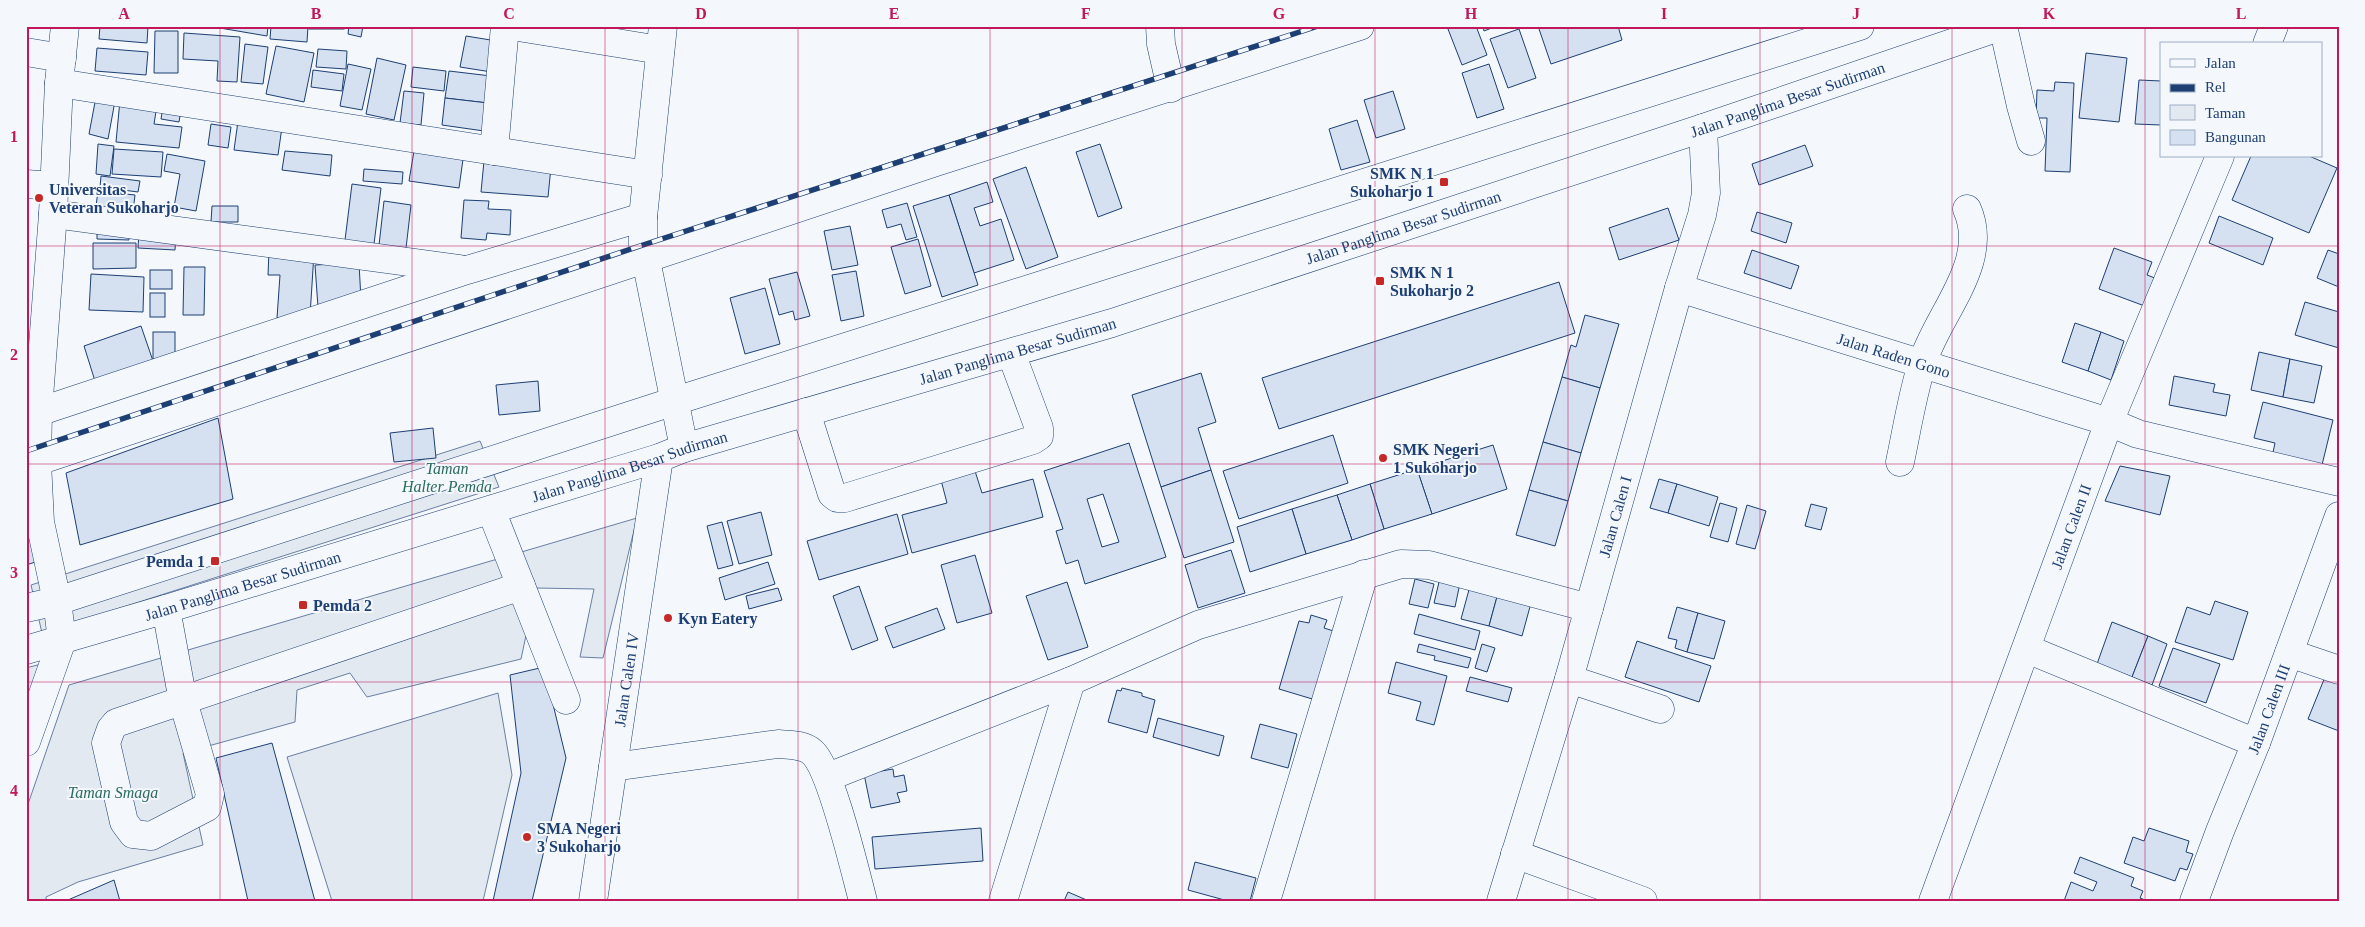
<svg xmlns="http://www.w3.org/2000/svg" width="2365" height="927" font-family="'Times New Roman',serif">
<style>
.green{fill:#e3e9f0;stroke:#687fa3}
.building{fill:#d5e0f0;stroke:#1d3f73;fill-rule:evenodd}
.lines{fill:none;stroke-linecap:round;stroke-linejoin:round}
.minor-casing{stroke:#1d3f73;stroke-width:29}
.major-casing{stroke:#1d3f73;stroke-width:29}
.minor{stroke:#f4f7fb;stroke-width:28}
.major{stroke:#f4f7fb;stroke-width:28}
.rail-casing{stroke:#1d3f73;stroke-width:5.5}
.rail{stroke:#f4f7fb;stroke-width:4;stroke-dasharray:11;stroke-linecap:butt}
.grid{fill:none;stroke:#c2185b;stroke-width:1;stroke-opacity:0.55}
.poi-dot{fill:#c62828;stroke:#f4f7fb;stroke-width:2}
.labels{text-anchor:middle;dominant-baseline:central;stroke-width:4;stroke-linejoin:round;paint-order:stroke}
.street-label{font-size:16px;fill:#1d3f73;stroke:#f4f7fb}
.poi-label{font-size:16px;font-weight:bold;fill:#1d3f73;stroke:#f4f7fb;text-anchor:start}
.park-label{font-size:16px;font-style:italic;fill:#2c6c60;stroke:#f4f7fb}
.neatline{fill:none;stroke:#c2185b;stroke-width:2}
.grid-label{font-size:16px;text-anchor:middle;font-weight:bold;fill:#c2185b}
</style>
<rect width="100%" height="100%" fill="#f4f7fb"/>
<g class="green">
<polygon points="480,441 499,487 42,633 31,585"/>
<polygon points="637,518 603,658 580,657 594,589 536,588 521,659 367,697 350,673 297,690 295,722 183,753 203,845 78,882 46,897 46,901 26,901 26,810 69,685"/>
<polygon points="45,663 26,708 26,668"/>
<polygon points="498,693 512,775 483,901 332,901 287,757"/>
</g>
<g class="building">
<polygon points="100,26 148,26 147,43 99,39"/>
<polygon points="208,26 268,26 267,36"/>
<polygon points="271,26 308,26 307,42 270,39"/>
<rect x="309" y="26" width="35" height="3"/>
<polygon points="349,26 363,26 361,37 348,34"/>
<polygon points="1456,26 1476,26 1487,55 1462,65 1448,29"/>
<polygon points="1483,26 1497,26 1484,31"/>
<polygon points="1538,26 1618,26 1622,40 1551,64"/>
<polygon points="1519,29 1536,78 1508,88 1490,39"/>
<polygon points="155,31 178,31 178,73 154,73"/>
<polygon points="184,33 240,37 237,82 217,81 218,61 183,59"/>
<polygon points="466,36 503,42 498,73 460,67"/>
<polygon points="245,44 268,47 263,84 241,82"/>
<polygon points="276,46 314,53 304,102 266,94"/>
<polygon points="97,48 148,52 146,75 95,71"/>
<polygon points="318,49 347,51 346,69 316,67"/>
<polygon points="2086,53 2127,58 2119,122 2079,118"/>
<polygon points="377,58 406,65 394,120 366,114"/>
<polygon points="348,64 371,69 362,110 340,106"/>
<polygon points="1489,64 1504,109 1477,118 1462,73"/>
<polygon points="413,67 446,71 444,91 411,87"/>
<polygon points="313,70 344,74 342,91 311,87"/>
<polygon points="449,71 491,76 488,103 445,98"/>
<polygon points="2139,80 2161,81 2161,125 2135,124"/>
<polygon points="2055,82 2074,83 2070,172 2045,171 2047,118 2036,118 2037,90 2054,91"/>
<polygon points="404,91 424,93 421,125 400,123"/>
<polygon points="1393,91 1405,129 1376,138 1364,100"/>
<polygon points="96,97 115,101 108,139 89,134"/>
<polygon points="445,98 488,103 484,131 442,125"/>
<polygon points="120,100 157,105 154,124 182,127 179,148 116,142"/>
<polygon points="164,101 182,104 179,122 161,119"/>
<polygon points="239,114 283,120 278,155 234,150"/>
<polygon points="1357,120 1370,162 1341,170 1329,129"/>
<polygon points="211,124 231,127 228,148 208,145"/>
<polygon points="98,144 114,146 110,176 96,174"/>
<polygon points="1100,144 1122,208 1098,217 1076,152"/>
<polygon points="415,145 464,152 459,188 409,181"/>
<polygon points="1805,145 1813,166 1759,185 1752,164"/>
<polygon points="114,149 163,152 161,177 112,174"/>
<polygon points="285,151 332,155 330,176 282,170"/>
<polygon points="167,154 205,161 196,211 174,207 180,174 164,171"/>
<polygon points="2251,156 2309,156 2337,168 2309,233 2232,200"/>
<polygon points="484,161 551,167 548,197 481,192"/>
<polygon points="1026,167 1058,257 1026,269 993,179"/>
<polygon points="364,169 403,172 402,184 363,181"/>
<polygon points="101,176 140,181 138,192 100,187"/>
<polygon points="987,182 993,202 974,208 980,226 1001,219 1014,260 974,273 949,195"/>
<polygon points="352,184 381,188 373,252 344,248"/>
<polygon points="98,191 135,195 133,211 96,206"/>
<polygon points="949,195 978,285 942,297 913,206"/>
<polygon points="464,200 489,201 488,209 511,210 510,235 487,233 486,240 461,238"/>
<polygon points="384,201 411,205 405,257 378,254"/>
<polygon points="907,203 917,237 906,240 901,224 887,228 882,210"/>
<polygon points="212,206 238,206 238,222 211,222"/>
<polygon points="1668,208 1679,240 1619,260 1609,228"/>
<polygon points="1757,212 1792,223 1786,243 1751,231"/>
<polygon points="2219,216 2273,238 2263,265 2209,243"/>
<polygon points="97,225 129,226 129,240 97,239"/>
<polygon points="850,226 858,265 832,270 824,231"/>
<polygon points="139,230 176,232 175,250 138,248"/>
<polygon points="918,239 931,286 905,294 891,247"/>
<polygon points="93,243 136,243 136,268 93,269"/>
<polygon points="2114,248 2152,262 2147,275 2160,280 2150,308 2099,289"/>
<polygon points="1752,250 1799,266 1791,289 1744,273"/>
<polygon points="2328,250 2339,254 2339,287 2317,278"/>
<polygon points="269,251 314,253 310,316 277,318 280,275 268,275"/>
<polygon points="359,263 361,300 318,307 315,265"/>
<polygon points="184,267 205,267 204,315 183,315"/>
<rect x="150" y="270" width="22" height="19"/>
<polygon points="856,271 864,316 841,321 832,275"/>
<polygon points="797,272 810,316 795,320 793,311 779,315 769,279"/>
<polygon points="91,274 144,277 143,312 89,310"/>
<polygon points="1559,282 1575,333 1279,429 1262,378"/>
<polygon points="765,288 780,344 745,354 730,298"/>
<rect x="150" y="293" width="15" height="24"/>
<polygon points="2305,302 2339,312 2339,348 2295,335"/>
<polygon points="1585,315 1619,324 1600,388 1562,377 1571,345 1576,347"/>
<polygon points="2075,323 2101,332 2088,371 2062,362"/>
<polygon points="141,326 153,361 95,381 84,346"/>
<rect x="153" y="332" width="22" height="28"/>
<polygon points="2101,332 2124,341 2111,380 2088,371"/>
<polygon points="2259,352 2290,359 2283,397 2251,390"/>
<polygon points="2290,359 2322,366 2314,403 2283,397"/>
<polygon points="1201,373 1216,422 1198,428 1211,470 1161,487 1132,395"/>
<polygon points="2174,376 2215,384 2213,392 2230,395 2226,416 2169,405"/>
<polygon points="1562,377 1600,388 1581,453 1543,442"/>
<polygon points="538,381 540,411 499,415 496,385"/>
<polygon points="2263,402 2333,420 2321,469 2272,457 2275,443 2254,438"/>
<polygon points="218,418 233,499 80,545 66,473"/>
<polygon points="433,428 436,458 394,462 390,433"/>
<polygon points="1333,435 1348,483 1239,519 1223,471"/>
<polygon points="1543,442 1581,453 1568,501 1529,490"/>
<path d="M 1129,443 L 1166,557 L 1085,584 L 1078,560 L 1066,564 L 1056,531 L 1063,529 L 1044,471 ZM 1103,494 L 1119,542 L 1102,547 L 1087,499 Z"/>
<polygon points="1493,445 1507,489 1432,514 1417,469"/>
<polygon points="2120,466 2170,476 2160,515 2105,501"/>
<polygon points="1417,469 1432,514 1384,529 1370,484"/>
<polygon points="1211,470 1234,542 1184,558 1161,487"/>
<polygon points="975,471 982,493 1033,479 1043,517 912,553 902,515 947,503 941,480"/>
<polygon points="1659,479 1677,484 1668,513 1650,508"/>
<polygon points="1370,484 1384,529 1352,540 1337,495"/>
<polygon points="1677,484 1718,497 1709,526 1668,513"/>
<polygon points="1529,490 1568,501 1555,546 1516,535"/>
<polygon points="1337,495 1352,540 1306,554 1292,509"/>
<polygon points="1720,503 1737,508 1728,542 1710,537"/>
<polygon points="1811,504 1827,508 1821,530 1805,526"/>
<polygon points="1747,505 1766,511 1755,549 1736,544"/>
<polygon points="1292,509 1306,554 1250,572 1237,527"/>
<polygon points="761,512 772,555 739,564 727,521"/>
<polygon points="26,514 48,558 26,565"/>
<polygon points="897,514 908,554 819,580 807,541"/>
<polygon points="722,522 733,565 718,569 707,526"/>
<polygon points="1231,550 1245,593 1198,608 1185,565"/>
<polygon points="975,555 992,613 957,623 941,565"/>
<polygon points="768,562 775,584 725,600 719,578"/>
<polygon points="1440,578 1460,583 1455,607 1434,603"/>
<polygon points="1415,579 1434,584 1428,608 1409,604"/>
<polygon points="1067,582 1088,647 1048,660 1026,596"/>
<polygon points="859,586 878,640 852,650 833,596"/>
<polygon points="1470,586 1498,593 1489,626 1461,619"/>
<polygon points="778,588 782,600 749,609 746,596"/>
<polygon points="1498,593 1531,603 1522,636 1489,626"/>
<polygon points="2215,601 2248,612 2233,660 2175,642 2187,607 2210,615"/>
<polygon points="1677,607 1698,613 1687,652 1675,648 1677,640 1668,638"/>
<polygon points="937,608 945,629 893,648 885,627"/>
<polygon points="1698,613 1725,621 1714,659 1687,652"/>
<polygon points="1419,614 1480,631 1475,650 1414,634"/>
<polygon points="1311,615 1327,620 1324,628 1340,633 1319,701 1279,689 1299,621 1309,623"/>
<polygon points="2112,622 2148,636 2132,677 2097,664"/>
<polygon points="2148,636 2167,644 2152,685 2132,677"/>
<polygon points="1637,641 1711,666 1699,702 1625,677"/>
<polygon points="1419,644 1471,658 1468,668 1434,660 1435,656 1417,652"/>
<polygon points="1482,644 1495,648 1487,672 1475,668"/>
<polygon points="2173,648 2220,664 2206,703 2159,686"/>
<polygon points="1396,662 1447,676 1434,725 1416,720 1421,702 1388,693"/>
<polygon points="544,667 566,758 532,901 493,901 521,773 510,675"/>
<polygon points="2327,672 2339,676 2339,731 2308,719"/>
<polygon points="1470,677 1512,688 1508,702 1466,691"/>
<polygon points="1122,688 1142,693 1142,696 1155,700 1147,733 1108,722 1117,690 1121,691"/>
<polygon points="1158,718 1224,736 1219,756 1153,737"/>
<polygon points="1260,724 1297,734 1288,768 1251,758"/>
<polygon points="272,743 315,901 248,901 216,758"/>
<polygon points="893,769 894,777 904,775 907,791 897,793 900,802 871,808 864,774"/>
<polygon points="981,828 983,861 875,869 872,837"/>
<polygon points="2149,828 2189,841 2186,852 2193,854 2187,870 2180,868 2175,881 2124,863 2133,837 2144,841"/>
<polygon points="2080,857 2134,878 2131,886 2143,891 2140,898 2148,901 2064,901 2071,882 2093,891 2097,882 2074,873"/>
<polygon points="1195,862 1256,878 1250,901 1228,901 1188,890"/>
<polygon points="114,880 120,901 68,901 68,900"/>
<polygon points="1068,892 1089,901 1064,901"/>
</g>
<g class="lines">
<defs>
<g id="minor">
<polyline points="512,26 660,50"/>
<polyline points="663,26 643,217 643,245 684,448"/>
<polyline points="1160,26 1161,44 1171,88"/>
<polyline points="2003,26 2021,106 2031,141"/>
<polyline points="2267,44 2274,26"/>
<polyline points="26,52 62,58"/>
<polyline points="59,83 648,175"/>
<polyline points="494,151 505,26"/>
<polyline points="26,184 53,186"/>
<polyline points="53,214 460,269"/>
<path id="s1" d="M 1679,288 L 2109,422 L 2138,434 L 2339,482"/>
<polyline points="806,412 832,494 837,498 845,498 1033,440 1039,436 1039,428 1011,353"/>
<polyline points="26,416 467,270 643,217"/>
<path d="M 1900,462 C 1907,429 1912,396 1922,364 C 1937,314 1991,263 1967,209"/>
<polyline points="26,465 936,162 1360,26"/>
<polyline points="491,510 566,700"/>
<polyline points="26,608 57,601 675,401 1860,26"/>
<polyline points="166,609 183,701 210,794 207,807 151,836 133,834 124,822 106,743 111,729 116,723 521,586"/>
<polyline points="2027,649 2256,743"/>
<polyline points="2289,653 2339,670"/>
<polyline points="1569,679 1660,709"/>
<polyline points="26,742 62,640 57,601 40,522 37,462 38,411 53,214 59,83 65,26"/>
<path d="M 613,767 L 778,744 C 789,745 803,744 812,752 C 831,768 855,871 863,901"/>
<polyline points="828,777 1071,681 1198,625 1401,564 1429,565 1589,608"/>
<polyline points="1515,854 1643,901"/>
<path id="s2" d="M 593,901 L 659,458"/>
<polyline points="1003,901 1071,681"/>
<polyline points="1266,901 1364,574"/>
<path id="s3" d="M 1501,901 L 1569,679 L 1679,288 L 1702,215 L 1706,193 L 1703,128"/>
<path id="s4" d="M 1933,901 L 2109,422 L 2220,156"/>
<path id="s5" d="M 2194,901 L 2220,831 L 2256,743 L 2339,516"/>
</g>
<g id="major">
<path id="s6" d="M 26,650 L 166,609 L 659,458 L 684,448 L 1112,323 L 1703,128 L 2002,26"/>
</g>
</defs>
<use href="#minor" class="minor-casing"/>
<use href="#major" class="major-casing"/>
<use href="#minor" class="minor"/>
<use href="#major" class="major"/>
<defs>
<polyline id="rail" points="26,451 643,245 1318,26"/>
</defs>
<use href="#rail" class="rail-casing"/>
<use href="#rail" class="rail"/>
</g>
<path class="grid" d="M 220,26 L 220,901M 412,26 L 412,901M 605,26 L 605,901M 798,26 L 798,901M 990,26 L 990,901M 1182,26 L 1182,901M 1375,26 L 1375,901M 1568,26 L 1568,901M 1760,26 L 1760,901M 1952,26 L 1952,901M 2145,26 L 2145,901M 26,246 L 2339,246M 26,464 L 2339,464M 26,682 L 2339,682"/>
<g class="poi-dot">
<rect x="1439" y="177" width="10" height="10" rx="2.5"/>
<circle cx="39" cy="198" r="5"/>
<rect x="1375" y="276" width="10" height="10" rx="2.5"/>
<circle cx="1383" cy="458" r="5"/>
<rect x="210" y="556" width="10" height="10" rx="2.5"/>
<rect x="298" y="600" width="10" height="10" rx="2.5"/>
<circle cx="668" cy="618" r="5"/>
<circle cx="527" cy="837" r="5"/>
</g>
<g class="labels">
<g class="street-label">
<text stroke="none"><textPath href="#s6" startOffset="1846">Jalan Panglima Besar Sudirman</textPath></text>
<text stroke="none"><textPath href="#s6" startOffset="1441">Jalan Panglima Besar Sudirman</textPath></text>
<text stroke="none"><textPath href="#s6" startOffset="1036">Jalan Panglima Besar Sudirman</textPath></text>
<text stroke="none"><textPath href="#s1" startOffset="225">Jalan Raden Gono</textPath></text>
<text stroke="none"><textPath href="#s6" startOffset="631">Jalan Panglima Besar Sudirman</textPath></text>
<text stroke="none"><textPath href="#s3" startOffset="401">Jalan Calen I</textPath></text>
<text stroke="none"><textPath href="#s4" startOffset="399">Jalan Calen II</textPath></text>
<text stroke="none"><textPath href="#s6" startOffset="226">Jalan Panglima Besar Sudirman</textPath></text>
<text stroke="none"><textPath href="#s2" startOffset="224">Jalan Calen IV</textPath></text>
<text stroke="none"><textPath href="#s5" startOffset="206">Jalan Calen III</textPath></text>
</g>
<g class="poi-label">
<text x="1434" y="173" text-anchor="end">SMK N 1<tspan x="1434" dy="18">Sukoharjo 1</tspan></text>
<text x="49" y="189">Universitas<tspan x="49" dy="18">Veteran Sukoharjo</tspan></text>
<text x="1390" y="272">SMK N 1<tspan x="1390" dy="18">Sukoharjo 2</tspan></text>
<text x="1393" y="449">SMK Negeri<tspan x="1393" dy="18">1 Sukoharjo</tspan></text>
<text x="205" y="561" text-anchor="end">Pemda 1</text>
<text x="313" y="605">Pemda 2</text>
<text x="678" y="618">Kyn Eatery</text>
<text x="537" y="828">SMA Negeri<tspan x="537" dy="18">3 Sukoharjo</tspan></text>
</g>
<g class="park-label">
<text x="447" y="468">Taman<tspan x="447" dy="18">Halter Pemda</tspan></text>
<text x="113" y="792">Taman Smaga</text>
</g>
</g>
<rect width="2365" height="927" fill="none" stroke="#f4f7fb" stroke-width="55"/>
<rect x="2160" y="42" width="162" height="115" fill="#f4f7fb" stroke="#9eadc5"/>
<rect x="2170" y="59" width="25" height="8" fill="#f4f7fb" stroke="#9eadc5"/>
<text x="2205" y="68" font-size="15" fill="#1d3f73">Jalan</text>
<rect x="2170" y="84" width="25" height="8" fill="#1d3f73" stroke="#9eadc5"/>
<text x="2205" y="92" font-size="15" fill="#1d3f73">Rel</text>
<rect x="2170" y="105" width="25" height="15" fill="#e3e9f0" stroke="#9eadc5"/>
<text x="2205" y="118" font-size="15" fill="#1d3f73">Taman</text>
<rect x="2170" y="130" width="25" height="15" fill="#d5e0f0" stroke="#9eadc5"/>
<text x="2205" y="142" font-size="15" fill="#1d3f73">Bangunan</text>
<rect x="28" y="28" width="2310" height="872" class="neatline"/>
<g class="grid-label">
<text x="124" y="19">A</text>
<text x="316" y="19">B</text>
<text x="509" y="19">C</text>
<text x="701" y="19">D</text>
<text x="894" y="19">E</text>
<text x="1086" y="19">F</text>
<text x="1279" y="19">G</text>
<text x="1471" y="19">H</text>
<text x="1664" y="19">I</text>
<text x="1856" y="19">J</text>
<text x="2049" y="19">K</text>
<text x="2241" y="19">L</text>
<text x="14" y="142">1</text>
<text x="14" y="360">2</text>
<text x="14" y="578">3</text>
<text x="14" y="796">4</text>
</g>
</svg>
